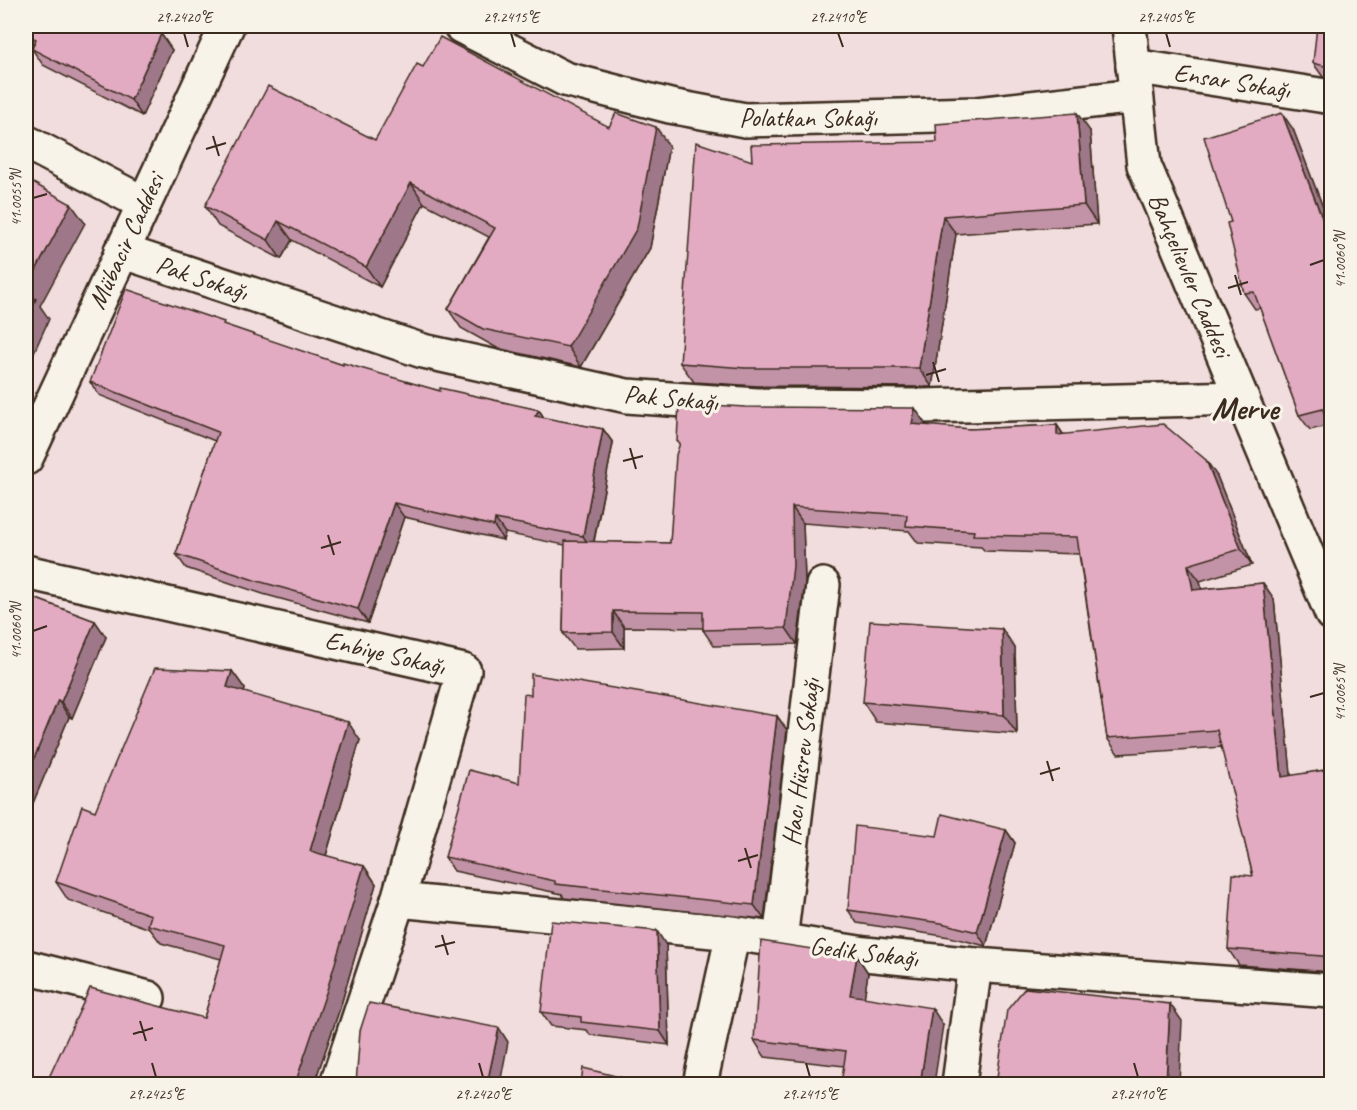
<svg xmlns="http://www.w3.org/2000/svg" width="1357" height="1110" font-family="Caveat,sans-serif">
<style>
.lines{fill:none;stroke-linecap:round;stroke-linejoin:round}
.minor-casing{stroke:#3b2a1e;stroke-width:38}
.secondary-casing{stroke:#3b2a1e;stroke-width:38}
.minor{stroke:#f7f3e8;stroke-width:33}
.secondary{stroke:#f7f3e8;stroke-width:33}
.wall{fill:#c293a7;stroke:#3b2a1e;stroke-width:1.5}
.shaded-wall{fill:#9e7888;stroke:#3b2a1e;stroke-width:1.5}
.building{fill:#e2abc2;stroke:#3b2a1e;stroke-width:1.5}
.ticks{fill:none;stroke:#3b2a1e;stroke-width:2}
.labels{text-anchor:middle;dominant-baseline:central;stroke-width:6;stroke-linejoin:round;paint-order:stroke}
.street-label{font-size:26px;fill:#3b2a1e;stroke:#f7f3e8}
.district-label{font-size:32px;font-weight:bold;fill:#3b2a1e;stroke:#f7f3e8}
.neatline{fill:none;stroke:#3b2a1e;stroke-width:2}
.ticks-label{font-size:15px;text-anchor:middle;fill:#3b2a1e}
</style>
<rect width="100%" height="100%" fill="#f1dddd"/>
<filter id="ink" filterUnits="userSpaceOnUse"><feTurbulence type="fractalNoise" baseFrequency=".0167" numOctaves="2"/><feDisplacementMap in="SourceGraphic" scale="12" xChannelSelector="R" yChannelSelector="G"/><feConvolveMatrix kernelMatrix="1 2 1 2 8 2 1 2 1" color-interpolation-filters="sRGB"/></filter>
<g filter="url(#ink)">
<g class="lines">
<defs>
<g id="minor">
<polyline points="461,26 565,79 670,106 745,120 977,114 1136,96"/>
<polyline points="1133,66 1332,97"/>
<polyline points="26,142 143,203"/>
<polyline points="121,251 423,351 627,396 757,405 923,406 1242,398"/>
<polyline points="26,458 227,26"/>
<polyline points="26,572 464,671 398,900 337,1084"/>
<polyline points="398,900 733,933 865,954 975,965 1332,991"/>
<polyline points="780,940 823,585"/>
<polyline points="26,967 148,998"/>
<polyline points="700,1084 733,933"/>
<polyline points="959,1084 975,965"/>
</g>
<polyline id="secondary" points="1129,26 1144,165 1332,614"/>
</defs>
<use href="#minor" class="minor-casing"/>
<use href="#secondary" class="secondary-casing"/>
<use href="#minor" class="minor"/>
<use href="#secondary" class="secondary"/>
</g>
<g class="wall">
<polygon points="26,26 161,34 172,50 142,116 43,65 32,49 26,46"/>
<polygon points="1332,26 1332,79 1323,77 1313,63"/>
<polygon points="423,67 669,146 650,248 581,367 497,348 461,328 448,309 489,237 424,203 380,287 292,240 281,259 218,226 205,206 375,140"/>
<polygon points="1293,129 1332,231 1332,443 1327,426 1310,430 1299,415 1260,308 1255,309 1244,293 1231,222"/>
<polygon points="1090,131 1097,224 956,234 932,387 758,386 694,382 680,363 752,161 937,142"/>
<polygon points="226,326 343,365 440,391 539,410 544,418 603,429 613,443 594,542 670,543 680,445 677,441 926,425 926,426 970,429 1057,425 1063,434 1217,476 1252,565 1200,581 1201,589 1263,583 1274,599 1291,776 1332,769 1332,972 1239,965 1228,949 1253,876 1222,747 1118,754 1107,738 1079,554 985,551 981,547 918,543 909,531 803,523 805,582 797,644 714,646 703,630 703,628 624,627 624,648 575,649 563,633 565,545 505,533 503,540 404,517 368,623 263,594 186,568 176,554 215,441 99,395 90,382"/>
<polygon points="26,595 95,621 106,637 72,718 69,717 33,803 26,799"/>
<polygon points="1002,629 1015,648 1017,734 876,722 863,702"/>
<polygon points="232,671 245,689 244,692 360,740 326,856 364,866 376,884 340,1008 314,1084 46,1084 204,1018 221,959 161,943 150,929 68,900 56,882 95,811"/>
<polygon points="777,716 787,730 764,919 564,898 562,894 454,871 445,857 519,783"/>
<polygon points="1006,830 1015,843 986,946 950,937 857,923 848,910 937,836"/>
<polygon points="666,945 669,1045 590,1035 587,1030 551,1026 541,1012"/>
<polygon points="857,956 868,973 864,998 943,1025 844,1066 765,1057 754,1040"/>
</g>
<g class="shaded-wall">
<polygon points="161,34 172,50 142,116 131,100"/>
<polygon points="1077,113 1090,131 1097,224 1084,205"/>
<polygon points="1282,113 1293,129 1332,231 1332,244"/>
<polygon points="656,127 669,146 650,248 581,367 568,347"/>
<polygon points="411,183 424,203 380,287 366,267"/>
<polygon points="71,204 85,223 40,306 49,319 26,370 26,289"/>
<polygon points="943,216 956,234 932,387 919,368"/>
<polygon points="278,221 292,240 281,259 268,240"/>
<polygon points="915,408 926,425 924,441 912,424"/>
<polygon points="539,410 548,424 535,416"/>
<polygon points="1057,425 1068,442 1057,435"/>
<polygon points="603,429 613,443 592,550 583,536"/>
<polygon points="1206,460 1217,476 1252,565 1241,549"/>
<polygon points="394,503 404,517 368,623 358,609"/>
<polygon points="792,507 803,523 805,582 797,644 786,628"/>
<polygon points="495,519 505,533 503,540 494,526"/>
<polygon points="1188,565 1200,581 1205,607 1193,590"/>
<polygon points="1263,583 1274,599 1293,794 1282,777"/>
<polygon points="613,611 624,627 624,648 613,632"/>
<polygon points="95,621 106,637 72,718 61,702"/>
<polygon points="1002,629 1015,648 1017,734 1004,715"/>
<polygon points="232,671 245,689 239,705 227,687"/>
<polygon points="58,700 69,717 33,803 26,792 26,778"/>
<polygon points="777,716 787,730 764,919 754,905"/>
<polygon points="348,722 360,740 322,869 310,851"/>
<polygon points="1006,830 1015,843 986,946 977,932"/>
<polygon points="364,866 376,884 340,1008 314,1084 295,1084"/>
<polygon points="657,931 666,945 669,1045 660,1031"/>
<polygon points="857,956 868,973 862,1012 850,995"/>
<polygon points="1170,1004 1182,1021 1179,1084 1166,1084"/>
<polygon points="932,1008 943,1025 934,1084 920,1084"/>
<polygon points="499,1028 508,1042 500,1084 487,1084"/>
</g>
<g class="building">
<polygon points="26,26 145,26 161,34 131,100 32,49 36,39 26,35"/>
<polygon points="1317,26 1332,26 1332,68 1313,63"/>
<polygon points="440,37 609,127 616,113 656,127 637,228 568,347 483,329 448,309 495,228 411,183 366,267 278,221 268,240 205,206 268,86 375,140 417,64 423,67"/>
<polygon points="1077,113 1084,205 943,216 919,368 745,368 680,363 696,142 752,161 751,145 937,142 936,124"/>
<polygon points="1282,113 1332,244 1332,443 1323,409 1299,415 1254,292 1244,293 1227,223 1231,222 1204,137"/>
<polygon points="26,179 71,204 26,289"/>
<polygon points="126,289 224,322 223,324 343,365 343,363 440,391 440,388 539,410 535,416 603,429 583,536 495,519 494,526 394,503 358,609 254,580 176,554 218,432 90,382"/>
<polygon points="26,293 36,299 26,322"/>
<polygon points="679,403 745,407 915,408 912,424 970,429 1057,425 1057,435 1163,424 1206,460 1241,549 1188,565 1193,590 1263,583 1282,777 1331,769 1332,960 1322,956 1228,949 1233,874 1253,876 1217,730 1107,738 1077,537 973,535 974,531 906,526 907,515 792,507 793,566 786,628 703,630 703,612 613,611 613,632 563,633 565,541 670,543 676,455 680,443 677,441"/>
<polygon points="26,595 95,621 61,702 58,700 26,778"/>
<polygon points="870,621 1002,629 1004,715 863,702"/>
<polygon points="155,668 232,671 227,687 348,722 310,851 364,866 327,990 295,1084 282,1081 281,1084 46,1084 90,988 204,1018 225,945 148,925 151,915 56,882 82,806 95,811"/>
<polygon points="531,674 777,716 754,905 555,884 555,881 445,857 469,770 519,783 524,694 531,695"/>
<polygon points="942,814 1006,830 977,932 941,923 848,910 855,826 937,836"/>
<polygon points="551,921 657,931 660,1031 581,1022 581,1017 541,1012"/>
<polygon points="761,941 857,956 850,995 932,1008 920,1084 841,1084 846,1051 754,1040"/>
<polygon points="1025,988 1170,1004 1166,1084 996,1084 1007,1010"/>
<polygon points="369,1003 499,1028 487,1084 356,1084 360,1031"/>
<polygon points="583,1068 648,1084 581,1084"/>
</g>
</g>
<path class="ticks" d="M 184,33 L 188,47M 511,33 L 515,47M 838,33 L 843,47M 1166,33 L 1170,47M 213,136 L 219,156M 206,149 L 226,143M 33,198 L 47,194M 1310,265 L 1324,260M 1235,275 L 1241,295M 1228,288 L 1248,282M 933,362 L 939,382M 926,375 L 946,369M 630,448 L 636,469M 623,461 L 643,456M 328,535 L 334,555M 321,548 L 341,542M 33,631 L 47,626M 1310,697 L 1324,693M 1047,761 L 1053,781M 1040,774 L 1060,768M 745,848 L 751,868M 738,861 L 758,855M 442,935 L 448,955M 435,947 L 455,942M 140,1021 L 146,1041M 133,1034 L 153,1028M 152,1063 L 156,1077M 479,1063 L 483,1077M 806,1063 L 810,1077M 1134,1063 L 1138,1077"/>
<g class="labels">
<g class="street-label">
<text transform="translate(1232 81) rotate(9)">Ensar Sokağı</text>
<text x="808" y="117">Polatkan Sokağı</text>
<text transform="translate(126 241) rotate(-65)">Mübacir Caddesi</text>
<text transform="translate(1190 275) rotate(67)">Bahçelievler Caddesi</text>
<text transform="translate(202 278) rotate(18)">Pak Sokağı</text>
<text transform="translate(671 398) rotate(5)">Pak Sokağı</text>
<text transform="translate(385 653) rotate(13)">Enbiye Sokağı</text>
<text transform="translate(801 762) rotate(-83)">Hacı Hüsrev Sokağı</text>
<text transform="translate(864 952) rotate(7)">Gedik Sokağı</text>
</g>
<g class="district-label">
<text x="1245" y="408">Merve</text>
</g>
</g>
<rect width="1357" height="1110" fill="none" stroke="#f7f3e8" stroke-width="66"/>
<rect x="33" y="33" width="1291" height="1044" class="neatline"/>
<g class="ticks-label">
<text x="184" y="22">29.2420°E</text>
<text x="511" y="22">29.2415°E</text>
<text x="838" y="22">29.2410°E</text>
<text x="1166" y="22">29.2405°E</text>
<text transform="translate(16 198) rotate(-90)" y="5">41.0055°N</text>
<text transform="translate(1340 260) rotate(-90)" y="5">41.0060°N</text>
<text transform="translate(16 631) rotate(-90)" y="5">41.0060°N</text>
<text transform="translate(1340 693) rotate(-90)" y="5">41.0065°N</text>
<text x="156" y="1099">29.2425°E</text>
<text x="483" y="1099">29.2420°E</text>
<text x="810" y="1099">29.2415°E</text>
<text x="1138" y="1099">29.2410°E</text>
</g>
</svg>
